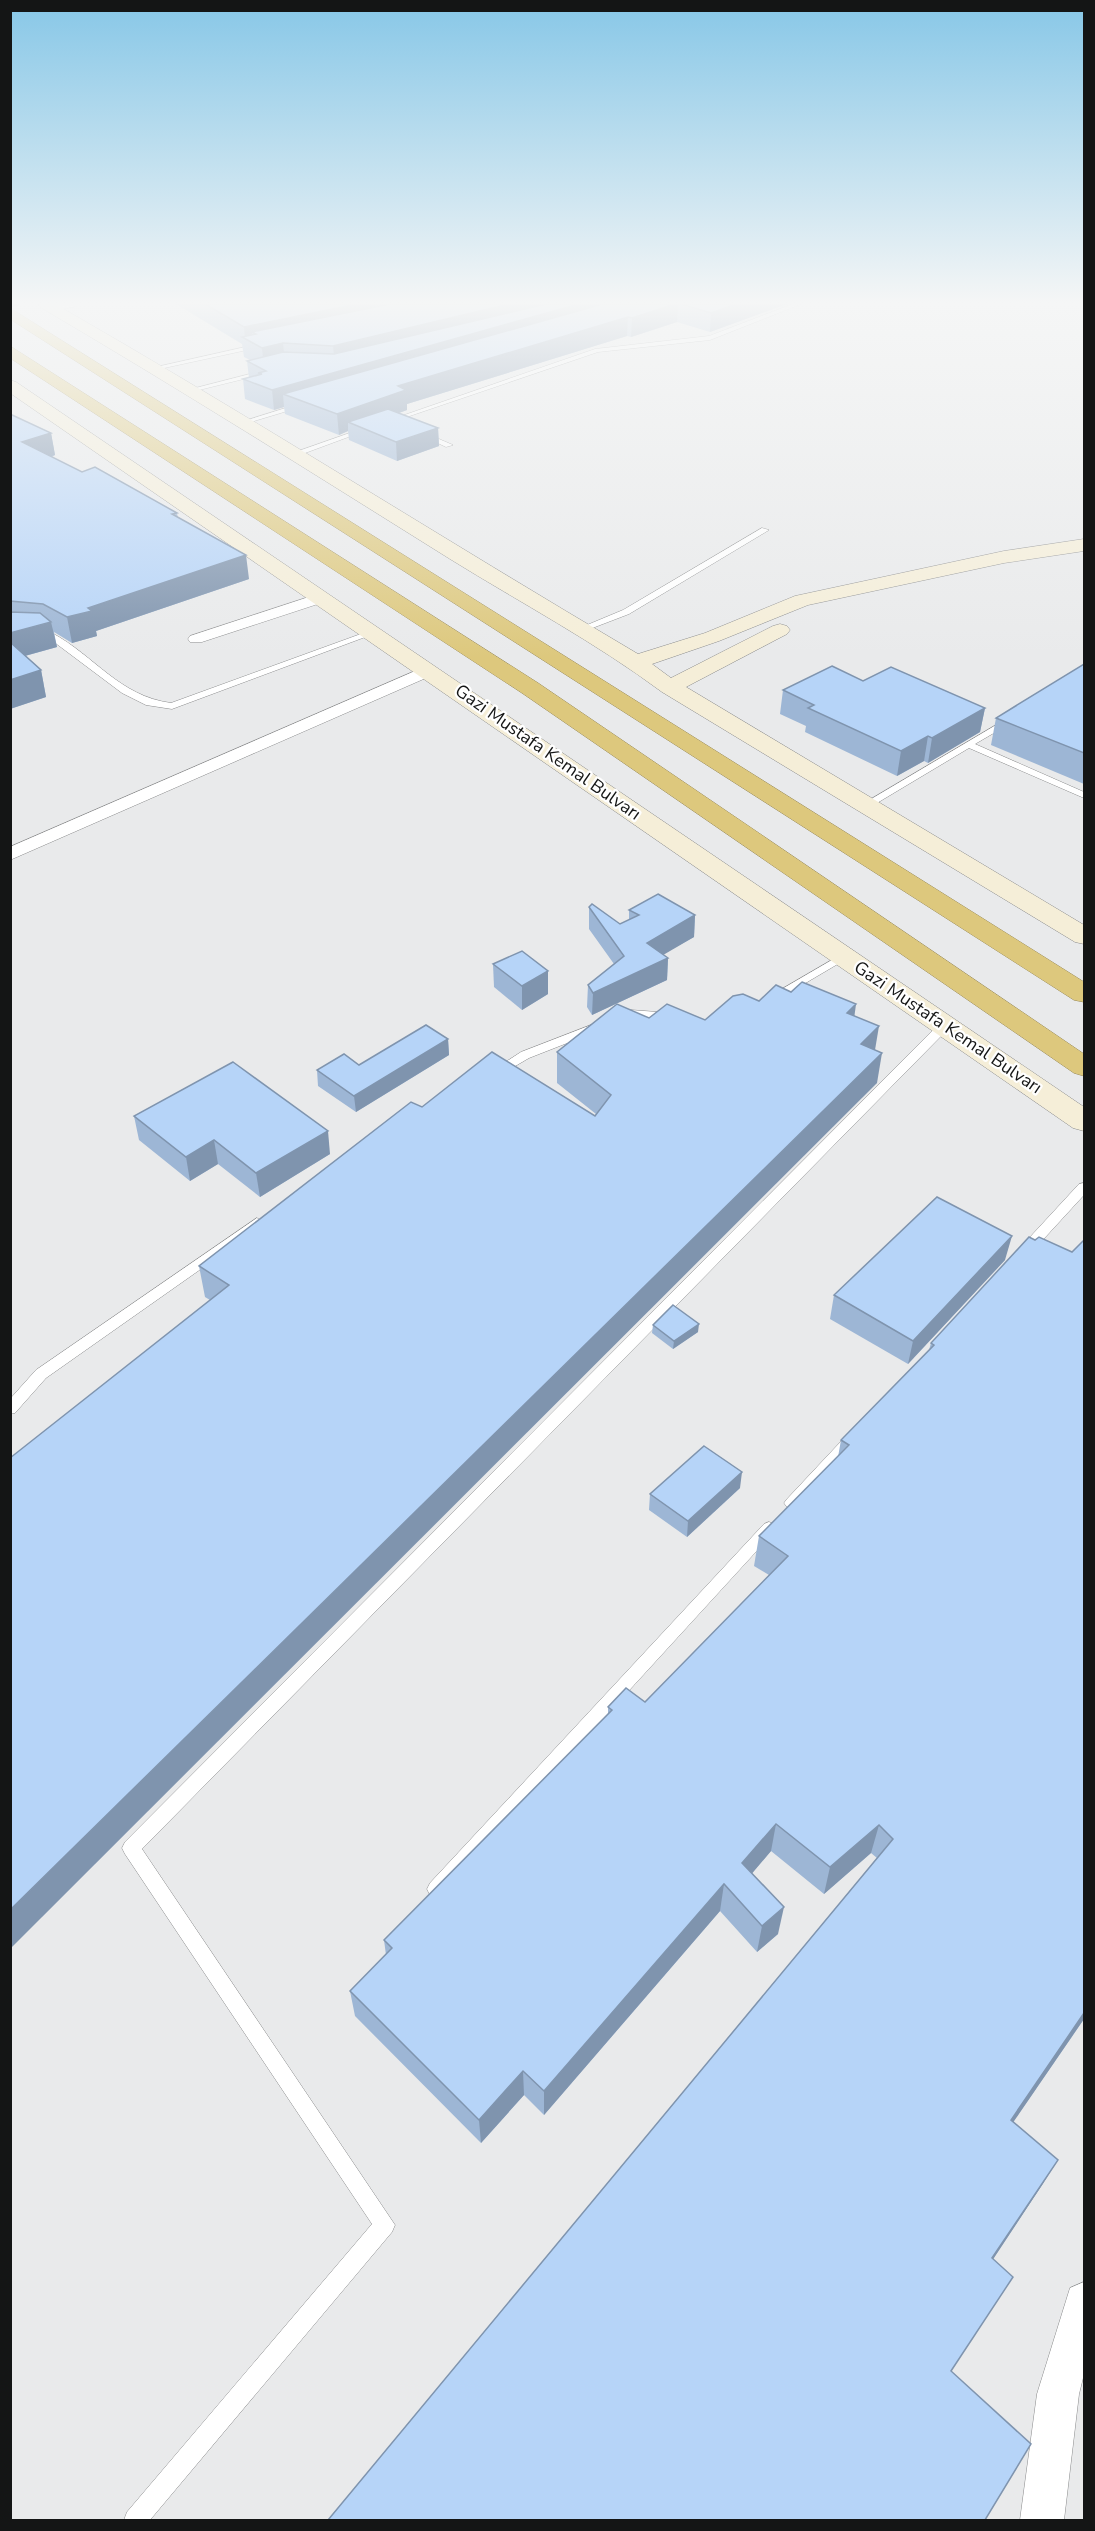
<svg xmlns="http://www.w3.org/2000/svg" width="1095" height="2531" font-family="'Nunito Sans',sans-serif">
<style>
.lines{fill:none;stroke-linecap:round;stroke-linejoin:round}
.stream{stroke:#70a5a7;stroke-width:4.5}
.lane-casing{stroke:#898a8b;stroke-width:1}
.street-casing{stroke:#898a8b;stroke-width:1}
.secondary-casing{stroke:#898a8b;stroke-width:1}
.highway-casing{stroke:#978959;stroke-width:1}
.lane{fill:#fff;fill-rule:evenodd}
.street{fill:#fff;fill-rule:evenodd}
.secondary{fill:#f5eed8;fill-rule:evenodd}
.highway{fill:#ddc87d;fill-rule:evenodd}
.wall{fill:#9db6d5}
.shaded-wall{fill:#7f94ae}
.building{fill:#b6d4f8;stroke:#7f94ae;stroke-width:1.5}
.labels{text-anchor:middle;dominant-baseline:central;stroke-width:4.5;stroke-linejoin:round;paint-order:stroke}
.far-street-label{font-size:18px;fill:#141515;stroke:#fff}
</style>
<rect width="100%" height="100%" fill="#e9eaeb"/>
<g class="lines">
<polyline class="stream" points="10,305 17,304"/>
<defs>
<g id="lane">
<polygon points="793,304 801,304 710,340 598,352 392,422 387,421 595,349 709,336"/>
<polygon points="259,344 261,347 155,370 152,368"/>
<polygon points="266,370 268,373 191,392 188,390"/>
<polygon points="302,403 304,406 241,425 238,423"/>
<polygon points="364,428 370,429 297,456 290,454"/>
<polygon points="421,433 425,433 453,445 446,447 421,435"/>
<polygon points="762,528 769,530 629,614 582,632 575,630 623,610"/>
<path d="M 10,628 C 22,629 42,627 52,633 C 95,656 119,696 171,703 L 369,631 L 376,633 L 172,709 L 146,705 L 122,693 L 46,636 L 10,634 Z"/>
<polygon points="1008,718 1013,721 1011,723 975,744 1084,792 1084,798 969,748 872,806 864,806 863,804"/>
<polygon points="844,953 850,956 848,958 775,1001 767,1001 765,999"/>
<polygon points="631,1010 671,1013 677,1017 671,1021 632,1017 622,1020 616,1016"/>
<polygon points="945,1021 949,1022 951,1025 949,1028 142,1849 395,2225 392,2232 150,2520 124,2520 127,2512 372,2224 125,1854 122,1848 125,1842 941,1022"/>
<polygon points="599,1022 605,1026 603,1029 529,1058 500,1075 496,1076 490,1072 521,1052"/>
<polygon points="1084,1183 1084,1195 1029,1255 1019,1255 1017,1252 1019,1249 1079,1184"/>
<polygon points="257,1218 264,1223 262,1226 46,1378 15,1413 10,1414 10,1399 36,1370"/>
<polygon points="851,1434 856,1436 858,1440 856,1444 797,1507 792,1509 787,1507 784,1503 787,1499 846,1436"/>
<polygon points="769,1522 774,1524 777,1528 774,1532 442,1895 436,1898 430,1895 427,1889 430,1883 764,1524"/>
</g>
<g id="street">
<polygon points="57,304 80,304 78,306 52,311 46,308"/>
<polygon points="321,593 327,595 329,598 327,601 202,642 190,642 188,639 190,636"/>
<polygon points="429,665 437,670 435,674 10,860 10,847"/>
<polygon points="1084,2282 1084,2374 1079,2394 1064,2520 1020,2520 1037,2394 1070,2288"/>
</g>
<g id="secondary">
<path d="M 38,304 L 55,304 C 252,417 443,539 638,654 L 705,633 L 795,596 L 1004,551 L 1084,539 L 1084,551 L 1004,563 L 808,605 L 719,641 L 652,664 L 671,678 L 773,626 L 780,624 L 787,626 L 790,630 L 787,634 L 686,687 L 1084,925 L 1084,944 L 1075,942 L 662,692 C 595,642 521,603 450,559 C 314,474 178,388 40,307 Z"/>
<polygon points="10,380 16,382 1084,1107 1084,1131 1073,1128 10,393"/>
</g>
<g id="highway">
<polygon points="10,308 1084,982 1084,1002 1074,1000 10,319"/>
<polygon points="10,346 538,683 1084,1054 1084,1076 1074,1073 522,693 10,358"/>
</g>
</defs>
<use href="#lane" class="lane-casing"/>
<use href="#street" class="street-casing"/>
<use href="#secondary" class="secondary-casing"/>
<use href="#highway" class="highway-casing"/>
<use href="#lane" class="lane"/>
<use href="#street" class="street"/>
<use href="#secondary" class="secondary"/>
<use href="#highway" class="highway"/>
</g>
<g class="wall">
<polygon points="176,304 787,304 710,332 677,322 631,337 627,336 407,404 407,410 399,413 438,428 439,446 397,461 349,440 348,431 339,435 285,414 284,407 274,410 245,399 243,379 249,378 247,361 250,360 244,357 242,344"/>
<polygon points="10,414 51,433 55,455 52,457 82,472 177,513 178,518 249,579 96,631 97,636 72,643 54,632 57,647 25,656 41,670 46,697 10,709"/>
<polygon points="1084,664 1084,784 991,745 996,718"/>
<polygon points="863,681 985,708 980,732 928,763 924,761 897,776 805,732 806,726 780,714 783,690"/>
<polygon points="589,907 620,924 629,920 629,910 695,915 694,937 663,954 668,958 667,980 592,1015 587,1007 588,985 614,964 589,929"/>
<polygon points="493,964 548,994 522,1010 494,987"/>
<polygon points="759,1001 854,1016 875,1050 877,1083 210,1300 205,1297 199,1266 422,1107 595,1116 596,1114 557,1083 557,1052 649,1018 705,1020"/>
<polygon points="448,1039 449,1055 356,1112 318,1086 317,1070 359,1065"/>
<polygon points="134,1116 330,1154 260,1197 218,1164 190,1181 139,1140"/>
<polygon points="1035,1240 1072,1252 1084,1240 1084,2019 1013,2122 1044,2182 993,2259 951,2371 328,2520 877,1858 871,1853 824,1894 771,1851 752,1873 778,1934 757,1952 720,1911 544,2115 524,2095 481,2143 355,2016 350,1991 386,1955 384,1940 608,1714 608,1707 645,1702 769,1575 754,1566 759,1536 838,1457 841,1440 929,1350 931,1343"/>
<polygon points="1005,1260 908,1364 830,1319 834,1295"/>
<polygon points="653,1325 698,1332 673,1349 652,1333"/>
<polygon points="740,1488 687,1537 649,1510 650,1494"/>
</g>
<g class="shaded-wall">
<polygon points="357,304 375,304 376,319 256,334 252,332 253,344 245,339 244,327"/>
<polygon points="509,304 593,304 592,319 283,394 284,407 274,410 272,390 335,366 333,346"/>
<polygon points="675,304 678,304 677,322 631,337 632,318"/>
<polygon points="736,304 787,304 710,332 711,313"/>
<polygon points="628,317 627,336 407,404 407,410 360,427 348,422 348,431 339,435 337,414 398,386"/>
<polygon points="283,343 285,363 264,368 262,348"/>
<polygon points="438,428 439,446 397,461 396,442"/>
<polygon points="51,433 55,455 27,464 22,442"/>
<polygon points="246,555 249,579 96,631 97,636 72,643 67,617 88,608"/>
<polygon points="51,622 57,647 10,660 10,633"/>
<polygon points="41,670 46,697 10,709 10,680"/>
<polygon points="985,708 980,732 928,763 932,738"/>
<polygon points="928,736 924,761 897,776 901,751"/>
<polygon points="695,915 694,937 646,965 647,943"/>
<polygon points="668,958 667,980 592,1015 593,993"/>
<polygon points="548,971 548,994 522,1010 522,986"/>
<polygon points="856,1004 852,1035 847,1013"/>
<polygon points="879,1026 874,1056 861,1044"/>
<polygon points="448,1039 449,1055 356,1112 354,1096"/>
<polygon points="882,1053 877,1083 10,1949 10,1910"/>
<polygon points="328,1131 330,1154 260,1197 256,1173"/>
<polygon points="214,1140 218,1164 190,1181 186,1157"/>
<polygon points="1012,1236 1005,1260 908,1364 913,1341"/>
<polygon points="699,1324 698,1332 673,1349 674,1341"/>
<polygon points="742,1472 740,1488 687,1537 688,1521"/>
<polygon points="776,1824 771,1851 738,1890 742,1863"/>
<polygon points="879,1825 871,1853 824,1894 830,1867"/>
<polygon points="724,1884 720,1911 544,2115 544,2091"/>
<polygon points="784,1907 778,1934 757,1952 762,1926"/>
<polygon points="1084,2013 1084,2019 999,2143 1011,2120"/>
<polygon points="523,2071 524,2095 481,2143 479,2120"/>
<polygon points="1058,2160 1044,2182 980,2279 992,2258"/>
</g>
<g class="building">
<polygon points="205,304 357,304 244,327"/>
<polygon points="390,304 509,304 333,346 283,343 262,348 242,337 256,334 252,332"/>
<polygon points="546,304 579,304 272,390 243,379 262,374 258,373 266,371 247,361 283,352 334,354"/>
<polygon points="600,304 675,304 632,318 628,317 398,386 406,390 337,414 283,394 599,305"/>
<polygon points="681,304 736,304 711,313"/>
<polygon points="388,409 438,428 396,442 348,422"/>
<polygon points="10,414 51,433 22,442 82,472 95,467 177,513 172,514 246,555 88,608 92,611 67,617 43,604 10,601"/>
<polygon points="10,612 40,613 51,622 10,633"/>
<polygon points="10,642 41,670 10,680"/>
<polygon points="1084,664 1084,753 996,718"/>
<polygon points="832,666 863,681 891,667 985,708 932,738 928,736 901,751 808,708 814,705 783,690"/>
<polygon points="658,894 695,915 647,943 668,958 593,993 588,985 624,956 589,907 592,904 620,924 639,915 629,910"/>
<polygon points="522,951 548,971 522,986 493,964"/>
<polygon points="802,982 856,1004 847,1013 879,1026 861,1044 882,1053 10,1910 10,1458 229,1285 199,1266 411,1102 422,1107 492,1052 595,1116 611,1095 557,1052 617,1004 649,1018 667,1004 705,1020 733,996 743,994 759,1001 776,985 791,992"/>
<polygon points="426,1025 448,1039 354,1096 317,1070 344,1054 359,1065"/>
<polygon points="233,1062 328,1131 256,1173 214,1140 186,1157 134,1116"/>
<polygon points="937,1197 1012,1236 913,1341 834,1295"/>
<polygon points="1029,1237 1035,1240 1039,1237 1072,1252 1084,1240 1084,2013 1011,2120 1058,2160 992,2258 1013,2277 951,2371 1031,2444 985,2520 328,2520 893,1839 879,1825 830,1867 776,1824 742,1863 784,1907 762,1926 724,1884 544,2091 523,2071 479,2120 350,1991 392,1948 384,1940 612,1710 608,1707 626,1688 645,1702 788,1556 759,1536 849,1445 841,1440 934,1345 931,1343"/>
<polygon points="673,1305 699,1324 674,1341 653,1325"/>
<polygon points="704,1446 742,1472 688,1521 650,1494"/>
</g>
<linearGradient id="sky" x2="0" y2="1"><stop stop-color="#87c7e7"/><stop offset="0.46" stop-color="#f5f6f6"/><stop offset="1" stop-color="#f5f6f6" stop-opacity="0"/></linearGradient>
<rect width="1095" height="658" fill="url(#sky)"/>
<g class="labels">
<g class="far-street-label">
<text transform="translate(548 752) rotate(35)">Gazi Mustafa Kemal Bulvarı</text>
<text transform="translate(948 1027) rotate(34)">Gazi Mustafa Kemal Bulvarı</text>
</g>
</g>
<rect width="1095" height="2531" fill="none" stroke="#141515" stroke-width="24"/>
</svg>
